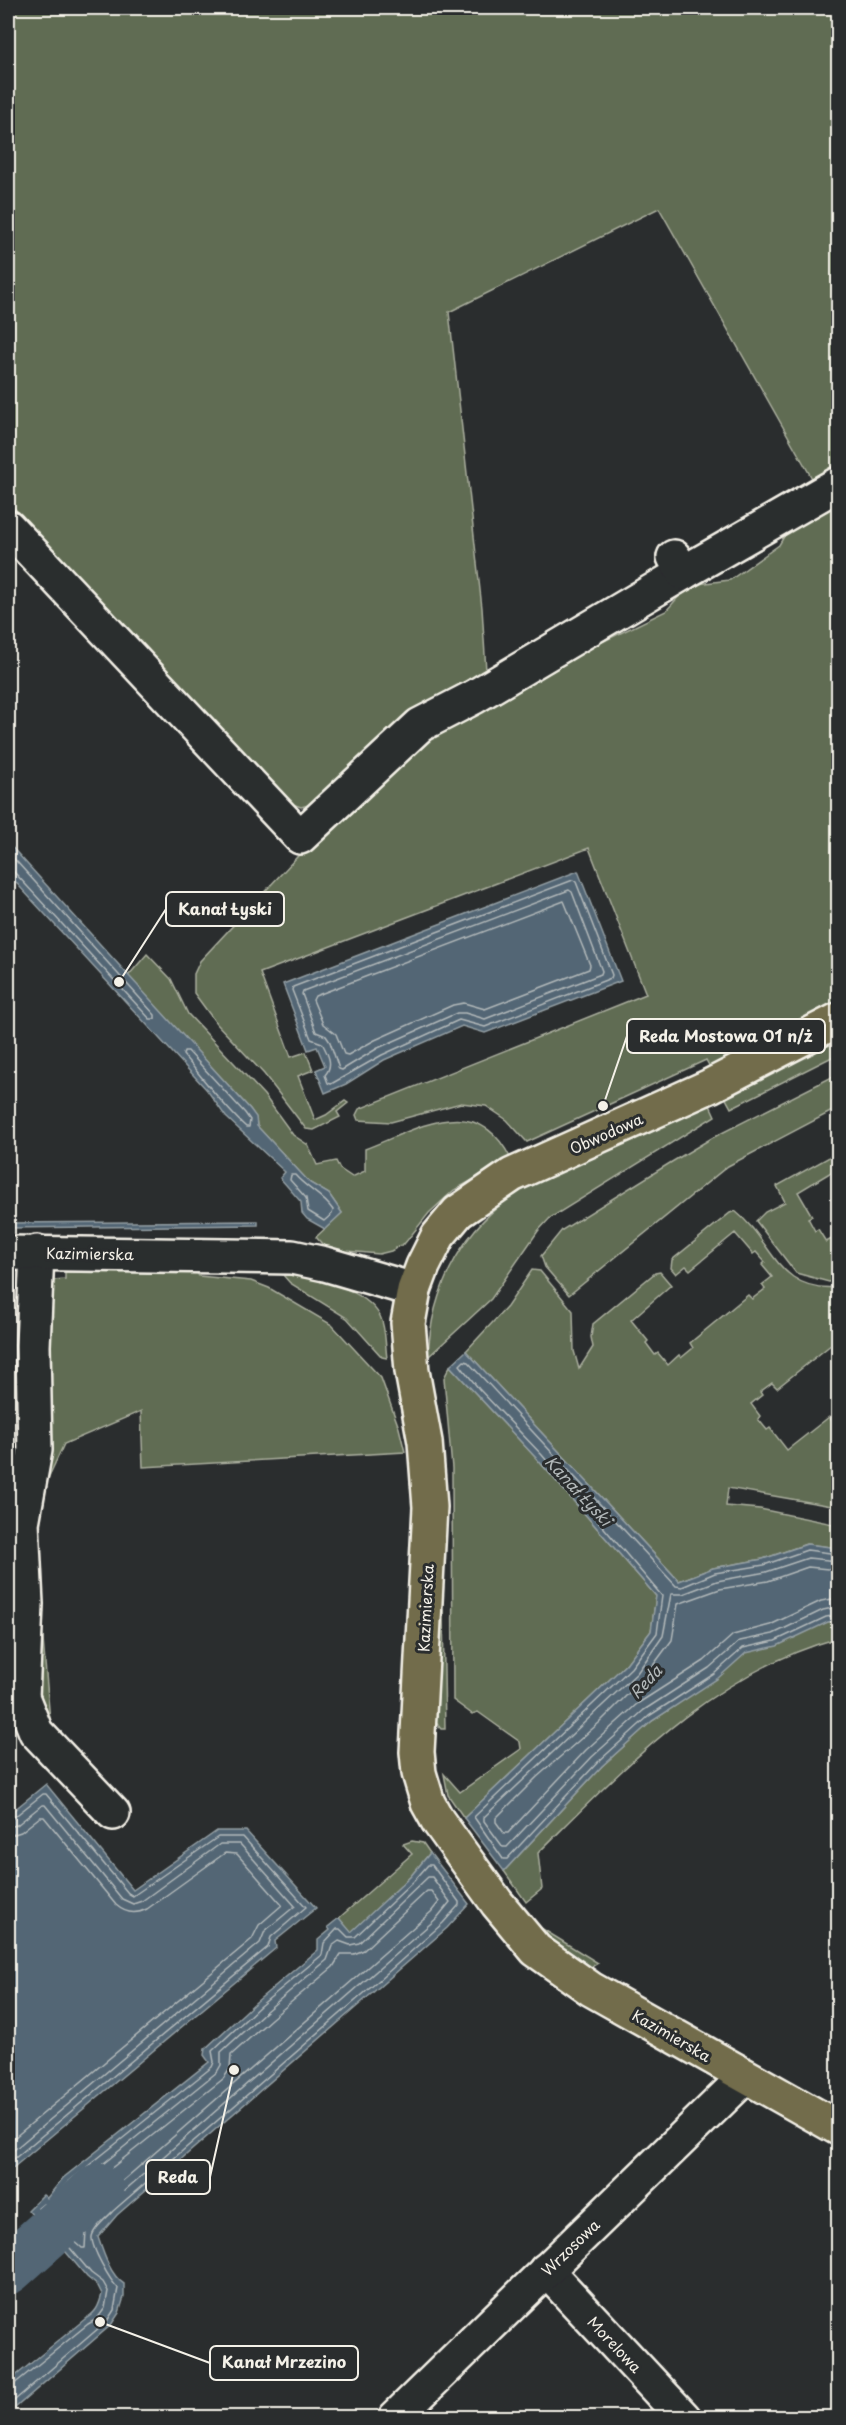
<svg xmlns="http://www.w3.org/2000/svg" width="846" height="2425" font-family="'Playpen Sans',sans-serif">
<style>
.green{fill:#606c53;stroke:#aaae9e;stroke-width:1.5}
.water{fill:#526675;stroke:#939ea3;stroke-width:1.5}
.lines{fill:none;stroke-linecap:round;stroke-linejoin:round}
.shore{stroke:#b3b9ba;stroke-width:1.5}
.river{stroke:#526675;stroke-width:51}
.minor-casing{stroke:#f4f1e8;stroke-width:38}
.major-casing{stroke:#f4f1e8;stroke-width:38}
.minor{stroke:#2a2d2e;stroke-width:33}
.major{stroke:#726c4b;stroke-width:33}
.labels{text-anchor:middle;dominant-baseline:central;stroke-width:6;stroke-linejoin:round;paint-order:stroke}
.street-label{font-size:15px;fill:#f4f1e8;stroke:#2a2d2e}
.water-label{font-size:16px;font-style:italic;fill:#b3b9ba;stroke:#2a2d2e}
.leader{fill:none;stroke:#f4f1e8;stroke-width:2}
.callout-dot{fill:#f4f1e8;stroke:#2a2d2e;stroke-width:2}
.callout{fill:#2a2d2e;stroke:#f4f1e8;stroke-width:2}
.callout-label{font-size:16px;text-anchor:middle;font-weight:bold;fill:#f4f1e8}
</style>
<rect width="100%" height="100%" fill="#2a2d2e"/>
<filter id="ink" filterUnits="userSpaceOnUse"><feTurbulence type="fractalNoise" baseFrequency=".0167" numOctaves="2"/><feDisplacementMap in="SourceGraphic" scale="12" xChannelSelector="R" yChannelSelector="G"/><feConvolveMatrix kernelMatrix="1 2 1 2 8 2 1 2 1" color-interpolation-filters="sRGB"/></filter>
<g filter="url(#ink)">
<g class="green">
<polygon points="8,8 433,8 433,14 446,8 838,8 838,465 813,480 659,208 449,312 482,608 486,671 331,799 301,807 272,797 8,501"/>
<polygon points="838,492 838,1003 711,1069 706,1060 527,1142 507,1120 486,1106 461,1103 391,1122 358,1120 356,1115 359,1109 646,994 589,848 260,973 291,1057 306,1052 313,1070 298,1076 315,1120 326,1115 345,1101 348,1103 337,1112 340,1117 314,1130 306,1129 264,1074 216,1023 194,993 194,974 200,961 310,843 428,733 561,662 666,611 689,585 730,580 779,545 796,516"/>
<path d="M 147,954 L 171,979 L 188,1014 L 264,1095 L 293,1135 L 308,1145 L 317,1165 L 336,1161 L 340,1169 L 352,1177 L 365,1171 L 365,1149 C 418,1129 477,1089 511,1159 L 454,1190 L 429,1213 L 405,1243 L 391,1251 L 379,1254 L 346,1251 L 324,1246 L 316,1237 L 342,1213 L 329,1194 L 310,1183 L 257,1126 L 256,1118 L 250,1109 L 128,976 Z"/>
<polygon points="838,1038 838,1054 731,1108 724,1095"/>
<polygon points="838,1074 838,1108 728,1166 569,1295 545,1267 541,1256 562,1230 670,1163 712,1138"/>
<path d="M 709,1103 L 715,1116 L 550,1218 L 538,1231 L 491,1299 L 428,1357 C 431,1287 465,1222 526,1187 C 548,1174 573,1165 596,1154 C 634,1137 671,1120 709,1103 Z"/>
<polygon points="833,1155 838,1156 838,1168 798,1192 812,1216 808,1218 815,1231 818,1229 826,1242 838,1236 838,1280 829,1282 796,1273 756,1221 765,1212 785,1202 777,1186"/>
<path d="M 735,1211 C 774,1242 777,1293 838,1287 L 838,1331 L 833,1335 L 837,1340 L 777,1388 L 772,1383 L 760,1392 L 762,1395 L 751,1404 L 760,1416 L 758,1419 L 767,1430 L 770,1428 L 787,1450 L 829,1417 L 838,1429 L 838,1507 L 728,1488 L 726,1506 L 760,1509 L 838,1525 L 838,1548 L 806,1544 L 763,1559 L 713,1568 L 679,1581 L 466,1351 L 507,1307 L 532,1270 L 540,1271 L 573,1311 L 574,1351 L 579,1369 L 593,1347 L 591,1337 L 593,1324 L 655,1273 L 660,1272 L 671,1285 L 631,1320 L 648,1341 L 646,1343 L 655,1355 L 658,1353 L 668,1365 L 679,1355 L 681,1358 L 693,1348 L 690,1343 L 748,1295 L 752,1299 L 765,1289 L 762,1285 L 772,1277 L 762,1265 L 765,1262 L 756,1252 L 753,1254 L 735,1233 L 690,1270 L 686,1266 L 676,1274 L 671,1268 L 672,1260 L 730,1213 Z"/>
<path d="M 104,1265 L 159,1266 L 163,1273 L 197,1273 L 199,1276 L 251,1281 L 269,1288 L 332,1325 L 381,1378 L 399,1428 L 405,1452 L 143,1467 L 141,1411 L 64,1444 L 32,1513 L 51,1732 L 63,1744 L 72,1744 L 73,1750 L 62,1750 C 45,1736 31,1716 28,1693 C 26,1669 30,1644 31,1620 C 32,1585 25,1547 30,1511 C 33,1486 41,1462 42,1435 C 45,1384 26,1326 54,1280 L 65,1279 L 65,1272 L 103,1272 Z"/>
<path d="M 281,1269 C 311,1276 365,1288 380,1316 C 386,1328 385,1344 387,1358 L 382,1357 L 347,1318 L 290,1283 L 282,1274 Z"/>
<polygon points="450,1366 537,1459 656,1596 651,1631 626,1664 464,1818 448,1795 444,1774 460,1792 521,1749 520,1742 478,1712 472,1714 453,1700 452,1468 444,1378"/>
<polygon points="441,1608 443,1610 445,1729 441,1729 434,1720"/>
<path d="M 838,1620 L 838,1638 C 712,1673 628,1764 538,1853 L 542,1889 L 526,1902 L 504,1871 L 602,1766 L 652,1721 L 678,1704 L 710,1645 Z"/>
<polygon points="412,1841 423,1843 430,1853 410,1877 351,1933 339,1918 412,1854 403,1844"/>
<polygon points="536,1925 598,1963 588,1969 548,1941"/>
</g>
<g class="water">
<polygon points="8,843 250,1109 256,1117 257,1126 310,1183 329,1194 342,1213 325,1229 307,1219 302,1213 301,1202 280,1178 285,1172 226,1117 207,1090 8,874"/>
<polygon points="578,871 621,981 485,1033 462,1026 384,1060 346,1084 325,1093 316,1070 325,1066 317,1047 308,1050 283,984"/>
<polygon points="258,1221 258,1225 8,1228 8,1223"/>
<polygon points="466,1351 679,1581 713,1568 763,1559 807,1544 838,1548 838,1620 828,1622 777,1646 746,1653 717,1679 652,1721 602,1766 504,1871 464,1818 626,1664 651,1631 656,1596 537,1459 450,1366"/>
<polygon points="46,1784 133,1890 217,1831 246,1831 316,1908 275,1941 276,1948 8,2172 8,1815"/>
<path d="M 430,1853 L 469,1904 L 447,1928 L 117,2215 L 98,2237 C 103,2252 110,2275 124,2284 L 124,2297 L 119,2313 L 111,2325 L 8,2414 L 8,2382 L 85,2319 C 96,2313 99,2306 102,2294 L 98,2286 L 87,2277 L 60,2245 L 57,2247 L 33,2220 L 35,2218 L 28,2210 L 43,2195 L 47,2198 L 63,2178 L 209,2062 L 204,2055 L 205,2049 L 256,2002 L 318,1950 L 318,1940 L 330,1930 L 328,1927 L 339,1918 L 351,1932 L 410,1877 Z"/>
<polygon points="17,2235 41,2262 8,2290 8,2244"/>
</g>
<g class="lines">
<g class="shore">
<polyline points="8,852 155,1015 155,1019 150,1019 14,872 8,870"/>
<path d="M 573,880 L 576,882 L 612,975 L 611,978 L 485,1027 L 459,1020 L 382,1055 L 331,1084 L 328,1083 L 325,1075 C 334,1065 328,1054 322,1043 L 311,1039 L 292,990 L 293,987 Z"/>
<polygon points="569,890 572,892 602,971 601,974 485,1019 465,1013 457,1013 378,1048 342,1070 339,1069 330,1042 326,1036 316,1032 302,994 303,991"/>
<polygon points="564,901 590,965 589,969 485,1009 464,1003 453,1005 375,1040 348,1055 344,1054 336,1034 323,1024 313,1000 315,996"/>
<path d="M 184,1051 L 188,1051 L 245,1113 L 250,1120 L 249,1127 L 246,1127 C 223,1106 204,1079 183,1055 Z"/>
<path d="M 291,1175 L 295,1175 C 307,1189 323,1195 333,1210 L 332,1214 L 324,1221 L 308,1211 L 306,1198 L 290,1180 Z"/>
<polyline points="838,1554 807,1550 764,1565 715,1573 682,1587 676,1586 468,1362 464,1361 460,1365 479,1389 542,1455 662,1596 657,1633 631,1668 474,1817 503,1859 507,1859 598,1762 649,1716 714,1674 743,1648 775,1641 826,1617 838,1615"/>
<polyline points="838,1561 808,1558 766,1572 717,1581 683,1594 671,1594 663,1636 637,1673 484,1817 484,1821 503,1847 507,1847 592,1757 644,1710 709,1668 740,1641 773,1634 823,1610 838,1607"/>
<polyline points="838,1570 808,1567 768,1581 720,1589 678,1604 672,1640 643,1679 599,1723 537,1777 496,1818 496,1822 504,1833 508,1833 586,1750 637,1704 704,1661 733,1635 770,1625 821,1601 838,1598"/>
<polyline points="8,1819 13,1818 43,1794 46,1794 128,1893 133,1896 218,1837 243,1837 306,1907 271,1937 268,1947 8,2164"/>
<polyline points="8,1827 17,1825 42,1805 45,1805 122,1899 133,1904 142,1901 220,1844 240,1844 295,1906 265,1931 260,1943 8,2155"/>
<path d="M 8,1836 L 21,1832 L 40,1817 L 44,1817 L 116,1905 C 125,1913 135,1915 147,1909 L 225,1853 L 237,1854 L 282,1905 L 259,1925 L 252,1939 L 8,2143"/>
<path d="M 428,1877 L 432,1877 L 450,1902 L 437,1918 L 108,2205 L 86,2230 L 85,2248 L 82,2248 C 71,2237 52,2227 48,2213 L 57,2207 L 73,2188 L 217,2072 L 221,2065 L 221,2052 L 265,2012 L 327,1960 L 332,1946 L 339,1941 L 350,1945 L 359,1943 Z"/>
<polygon points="427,1891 431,1891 439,1902 431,1912 103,2198 77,2227 66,2223 62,2215 79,2194 223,2079 230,2069 231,2055 271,2019 333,1967 341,1954 354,1954 364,1950"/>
<polyline points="8,2248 18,2245 31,2261 8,2282"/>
<path d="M 8,2387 L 13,2385 L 88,2324 L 97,2319 L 105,2308 L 108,2291 L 103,2282 L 91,2273 L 65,2242 L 57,2238 L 42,2220 L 38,2208 L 43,2204 L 51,2202 L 68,2182 L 212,2067 L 214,2062 L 212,2051 L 260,2006 L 322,1955 L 324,1943 L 337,1929 L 340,1929 L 348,1937 L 355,1937 L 414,1881 L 428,1865 L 432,1865 L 459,1902 L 459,1905 L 443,1923 L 377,1982 L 113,2211 C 108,2217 93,2228 92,2237 C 91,2247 110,2281 118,2288 L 114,2310 L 107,2321 L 8,2406"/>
</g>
<polyline class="river" points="8,2269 98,2189"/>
<defs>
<g id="minor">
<polyline points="8,527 300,837 420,725 474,697 683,573"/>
<polyline points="674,557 683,573 838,484"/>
<polyline points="37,1252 33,1346 35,1450 22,1523 26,1604 22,1697 36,1732 113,1813"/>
<polyline points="8,1253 292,1257 325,1264 414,1290"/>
<polyline points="546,2270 684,2418"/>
<polyline points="395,2418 745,2077"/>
</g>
<polyline id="major" points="838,1020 710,1086 512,1175 458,1212 438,1236 423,1266 414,1290 408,1323 412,1371 425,1442 430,1507 417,1752 419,1773 428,1803 438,1821 497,1903 536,1950 591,1989 838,2128"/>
</defs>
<use href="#minor" class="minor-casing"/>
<use href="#major" class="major-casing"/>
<use href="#minor" class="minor"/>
<use href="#major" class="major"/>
</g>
</g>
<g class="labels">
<g class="street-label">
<text transform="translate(606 1133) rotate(-24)">Obwodowa</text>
<text transform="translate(90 1253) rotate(1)">Kazimierska</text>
<text transform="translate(425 1608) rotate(-87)">Kazimierska</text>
<text transform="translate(672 2035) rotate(30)">Kazimierska</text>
<text transform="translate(570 2247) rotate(-44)">Wrzosowa</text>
<text transform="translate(615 2344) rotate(47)">Morelowa</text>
</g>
<g class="water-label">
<text transform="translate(579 1490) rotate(47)">Kanał Łyski</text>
<text transform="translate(645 1681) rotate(-47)">Reda</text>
</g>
</g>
<path class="leader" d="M119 982L166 909M603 1106L627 1036M234 2070L210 2177M100 2322L210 2363"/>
<g class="callout-dot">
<circle cx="119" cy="982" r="6"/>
<circle cx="603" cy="1106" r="6"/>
<circle cx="234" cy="2070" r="6"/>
<circle cx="100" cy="2322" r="6"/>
</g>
<g class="callout">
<rect x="166" y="892" width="118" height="34" rx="6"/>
<rect x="627" y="1019" width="198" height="34" rx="6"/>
<rect x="146" y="2160" width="64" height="34" rx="6"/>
<rect x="210" y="2346" width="148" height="34" rx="6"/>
</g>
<g class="callout-label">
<text x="225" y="915">Kanał Łyski</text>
<text x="726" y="1042">Reda Mostowa 01 n/ż</text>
<text x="178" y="2183">Reda</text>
<text x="284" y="2368">Kanał Mrzezino</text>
</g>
<rect width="846" height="2425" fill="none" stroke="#2a2d2e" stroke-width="30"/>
<rect x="15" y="15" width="816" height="2395" fill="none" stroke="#f4f1e8" stroke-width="2" filter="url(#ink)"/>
</svg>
